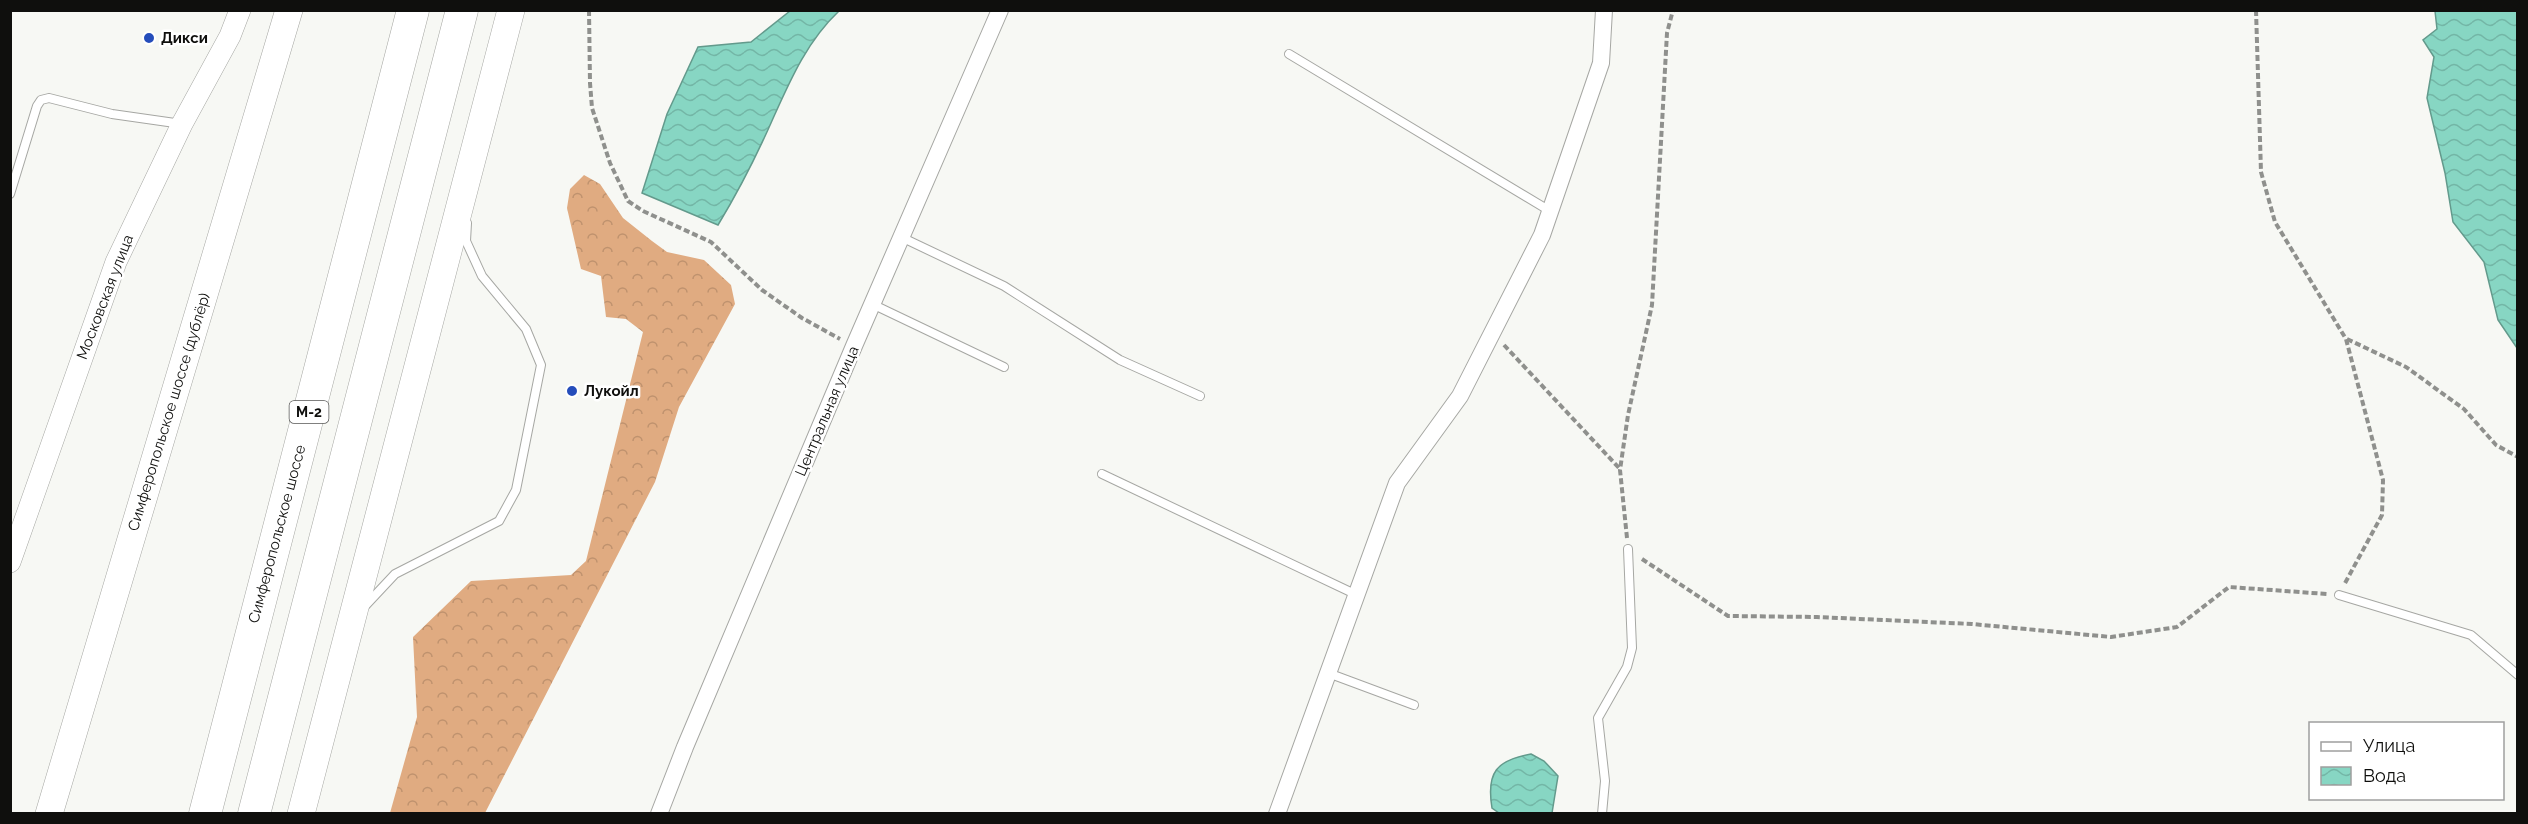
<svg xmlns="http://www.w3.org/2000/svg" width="2528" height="824" font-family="Raleway,sans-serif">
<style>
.forest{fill:url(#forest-crowns)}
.water{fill:url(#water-waves);stroke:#639a8c;stroke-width:1.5}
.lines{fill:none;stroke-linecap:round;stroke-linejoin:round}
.service-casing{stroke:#a6a7a3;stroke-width:10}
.minor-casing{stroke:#a6a7a3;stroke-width:18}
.tertiary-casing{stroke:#a6a7a3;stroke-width:22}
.primary-casing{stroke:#a6a7a3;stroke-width:28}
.motorway-casing{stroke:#a6a7a3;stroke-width:33}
.path{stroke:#8f908d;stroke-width:4;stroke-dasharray:6 3;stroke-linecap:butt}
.service{stroke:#fff;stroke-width:8}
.minor{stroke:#fff;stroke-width:16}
.tertiary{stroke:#fff;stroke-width:21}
.primary{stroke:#fff;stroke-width:27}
.motorway{stroke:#fff;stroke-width:32}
.poi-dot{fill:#254dbb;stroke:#fff;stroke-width:2}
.labels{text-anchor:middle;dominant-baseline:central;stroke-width:5;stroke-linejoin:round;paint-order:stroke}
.shield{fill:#fff;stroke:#575756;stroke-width:1.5}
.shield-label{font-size:14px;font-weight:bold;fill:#0f0f0d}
.poi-label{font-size:15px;font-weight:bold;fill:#0f0f0d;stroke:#fff;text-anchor:start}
.street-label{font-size:15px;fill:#0f0f0d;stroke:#fff}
</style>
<defs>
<pattern id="forest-crowns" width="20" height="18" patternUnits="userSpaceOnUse" patternTransform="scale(1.5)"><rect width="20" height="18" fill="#e0ab81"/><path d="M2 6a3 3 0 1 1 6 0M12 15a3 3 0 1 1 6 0" fill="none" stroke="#bf926e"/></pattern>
<pattern id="water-waves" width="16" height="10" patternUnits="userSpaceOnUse" patternTransform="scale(1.5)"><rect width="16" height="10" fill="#87d6c3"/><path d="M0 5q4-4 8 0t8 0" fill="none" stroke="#73b6a6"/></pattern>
</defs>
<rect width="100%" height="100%" fill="#f7f8f4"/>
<polygon class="forest" points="584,175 600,184 623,218 652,241 667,252 704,260 731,285 735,304 679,407 655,482 485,813 390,813 417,717 413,637 471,581 571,575 586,561 643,332 626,319 606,317 601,276 581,269 567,208 570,189"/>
<g class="water">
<path d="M 790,11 L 839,11 C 806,42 789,83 771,123 C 755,159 738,192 718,225 L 642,193 L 667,114 L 698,47 L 751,42 Z"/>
<polygon points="2435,11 2517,11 2517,348 2498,320 2484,262 2453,222 2445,173 2427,98 2434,57 2423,40 2437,29"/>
<path d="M 1531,754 L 1544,761 L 1558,776 L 1552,813 L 1499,813 L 1492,808 C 1486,772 1497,760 1531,754 Z"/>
</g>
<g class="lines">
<defs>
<g id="service">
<polyline points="1289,54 1550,211"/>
<polyline points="10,194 37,106 41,100 49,98 112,114 182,124"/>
<polyline points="901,237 1004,286 1120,360 1200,396"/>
<polyline points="872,304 1004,367"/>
<polyline points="1102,474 1357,595"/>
<polyline points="2339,595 2471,635 2518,675"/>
<polyline points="365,606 395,574 499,521 516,490 541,365 526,329 482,276 466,241 467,223"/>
<polyline points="1328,673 1414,705"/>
<polyline points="1602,814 1605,781 1598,718 1627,667 1632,648 1628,549"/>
</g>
<g id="minor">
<polyline points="659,814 685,747 854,346 1000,10"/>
<polyline points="1277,814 1397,483 1460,396 1542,235 1601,63 1604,10"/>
</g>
<polyline id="tertiary" points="10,562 116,262 182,124 230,36 240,10"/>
<g id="primary">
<polyline points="49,814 289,10"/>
<polyline points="301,814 511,10"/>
</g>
<g id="motorway">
<polyline points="205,814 413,10"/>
<polyline points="254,814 462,10"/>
</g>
</defs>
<use href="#service" class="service-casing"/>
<use href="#minor" class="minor-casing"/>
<use href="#tertiary" class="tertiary-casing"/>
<use href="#primary" class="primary-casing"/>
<use href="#motorway" class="motorway-casing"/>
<g class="path">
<polyline points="589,10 590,83 592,108 610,163 628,201 643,211 711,242 762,290 802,318 840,339"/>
<polyline points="2256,10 2261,172 2275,222 2346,339 2383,480 2382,515 2344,585"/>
<polyline points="2347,339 2406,367 2464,409 2496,445 2518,457"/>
<polyline points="1504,345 1620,469"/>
<polyline points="1627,538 1620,470 1628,415 1652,305 1667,33 1673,10"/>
<polyline points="1642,559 1728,616 1817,617 1972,624 2111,637 2177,627 2229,587 2327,594"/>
</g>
<use href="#service" class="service"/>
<use href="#minor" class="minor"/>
<use href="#tertiary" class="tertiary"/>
<use href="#primary" class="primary"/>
<use href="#motorway" class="motorway"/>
</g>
<g class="poi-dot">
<circle cx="149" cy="38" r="6"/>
<circle cx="572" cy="391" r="6"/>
</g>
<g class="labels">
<rect class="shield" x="289.5" y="401" width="39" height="22" rx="4.5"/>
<g class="shield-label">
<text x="309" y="412">М-2</text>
</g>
<g class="poi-label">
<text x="161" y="38">Дикси</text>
<text x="584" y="391">Лукойл</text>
</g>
<g class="street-label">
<text transform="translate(105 297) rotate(-69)">Московская улица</text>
<text transform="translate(827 411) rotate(-67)">Центральная улица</text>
<text transform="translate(169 412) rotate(-73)">Симферопольское шоссе (дублёр)</text>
<text transform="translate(277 534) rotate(-75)">Симферопольское шоссе</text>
</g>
</g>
<rect width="2528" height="824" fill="none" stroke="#0f0f0d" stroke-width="24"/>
<rect x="2309" y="722" width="195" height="78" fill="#ffffff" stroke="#9f9f9e" stroke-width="1.5"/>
<rect x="2321" y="742" width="30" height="9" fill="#ffffff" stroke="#9f9f9e" stroke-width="1.5"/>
<text x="2363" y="752" font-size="18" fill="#0f0f0d">Улица</text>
<rect x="2321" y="767" width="30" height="18" fill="url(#water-waves)" stroke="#9f9f9e" stroke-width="1.5"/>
<text x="2363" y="782" font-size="18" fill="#0f0f0d">Вода</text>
</svg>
